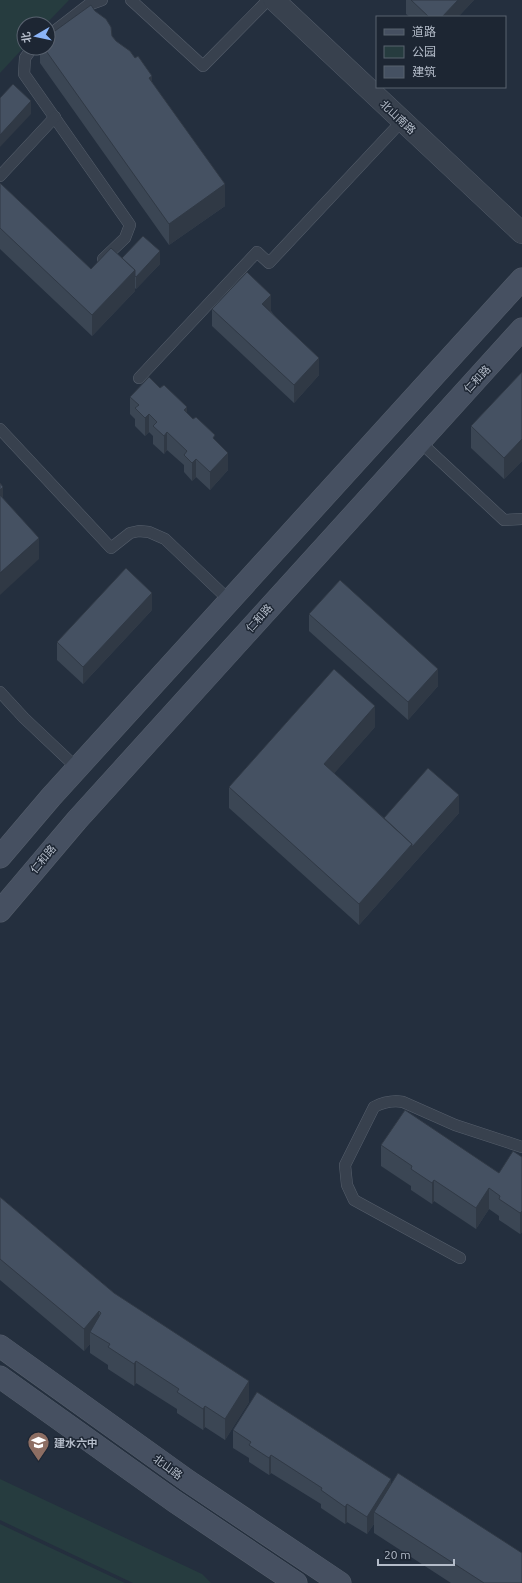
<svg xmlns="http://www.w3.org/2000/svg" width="522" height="1583" font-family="Ubuntu,'Noto Sans SC',sans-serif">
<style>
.green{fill:#263c3f}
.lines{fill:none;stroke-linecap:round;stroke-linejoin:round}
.lane-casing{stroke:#565f6c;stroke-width:12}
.street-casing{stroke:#565f6c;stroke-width:22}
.secondary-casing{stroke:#565f6c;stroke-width:23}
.lane{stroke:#38414e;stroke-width:11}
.street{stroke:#38414e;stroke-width:21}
.secondary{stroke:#465061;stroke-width:22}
.wall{fill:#3b4654}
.shaded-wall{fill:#303945}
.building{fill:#455162;stroke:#303945}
.labels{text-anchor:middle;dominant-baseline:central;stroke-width:3;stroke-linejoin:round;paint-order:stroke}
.street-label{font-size:11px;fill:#b4bcc9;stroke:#1d2633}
.poi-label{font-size:11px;font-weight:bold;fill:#b4bcc9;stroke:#1d2633;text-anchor:start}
</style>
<rect width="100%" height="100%" fill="#242f3e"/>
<g class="green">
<polygon points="0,0 69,0 46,24 24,24 24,47 0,73"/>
<polygon points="0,1479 202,1574 211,1583 133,1583 0,1520"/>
<polygon points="0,1524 125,1583 0,1583"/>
</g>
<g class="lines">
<defs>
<g id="lane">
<polyline points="131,0 203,66 268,0"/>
<polyline points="48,36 88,5 102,0"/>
<polyline points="32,48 25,58 24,74 130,225 125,238 103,259"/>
<polyline points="0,176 55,117"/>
<polyline points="139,378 257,252 269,263 402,121"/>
<polyline points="0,429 111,548 130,533 139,531 149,532 165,539 229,600"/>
<polyline points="419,441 504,520 522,519"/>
<polyline points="0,692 24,718 77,768"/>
<path d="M 460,1258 L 354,1200 L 347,1185 L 345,1165 L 374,1107 C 384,1102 392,1100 403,1102 L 455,1125 L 522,1147"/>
</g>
<polyline id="street" points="274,0 522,233"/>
<g id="secondary">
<polyline points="0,857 51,797 522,279"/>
<polyline points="0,911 77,820 522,329"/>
<polyline points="0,1346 188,1481 340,1583"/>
<polyline points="0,1377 174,1501 296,1583"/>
</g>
</defs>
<use href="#lane" class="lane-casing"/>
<use href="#street" class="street-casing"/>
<use href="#secondary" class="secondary-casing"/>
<use href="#lane" class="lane"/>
<use href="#street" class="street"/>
<use href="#secondary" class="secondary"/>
</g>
<g class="wall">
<polygon points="406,0 474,0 458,17 410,17 406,14"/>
<polygon points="112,36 152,82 225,206 169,245 40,63 40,48 48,48"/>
<polygon points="0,183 91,269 122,258 160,264 136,289 135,288 135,291 92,336 0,249"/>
<polygon points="212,309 271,311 319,375 294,403 212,326"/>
<polygon points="522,372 522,461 504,479 471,448 471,426"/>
<polygon points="130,397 187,413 215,440 228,470 210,490 196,477 192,481 184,472 184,465 167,450 164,454 153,444 153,436 149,432 145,436 135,426 135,419 130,414"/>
<polygon points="152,610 83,684 57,660 57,642"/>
<polygon points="309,614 438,686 408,720 309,631"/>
<polygon points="375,727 334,773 384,818 459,813 359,925 229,808 229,787"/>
<polygon points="381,1145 499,1173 522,1157 522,1232 520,1234 499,1220 499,1216 489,1209 476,1229 434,1201 432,1204 411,1190 411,1186 381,1166"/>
<polygon points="0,1197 114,1293 249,1402 225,1440 205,1427 203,1430 177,1413 177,1409 136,1383 134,1386 108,1369 108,1365 90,1353 90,1344 84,1351 0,1280"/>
<polygon points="233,1430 391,1484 522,1583 451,1583 374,1533 374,1524 367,1534 347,1522 345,1524 321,1508 321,1504 271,1473 269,1475 249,1462 249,1458 233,1448"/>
</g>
<g class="shaded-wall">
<polygon points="458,0 474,0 458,17 442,17"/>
<polygon points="152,76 152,97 149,78"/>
<polygon points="31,101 31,114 0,147 0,134"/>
<polygon points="225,184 225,206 169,245 169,224"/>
<polygon points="160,251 160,264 136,289 136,277"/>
<polygon points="135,270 135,291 92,336 92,315"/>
<polygon points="271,295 271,312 262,304"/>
<polygon points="319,358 319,375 294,403 294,385"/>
<polygon points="187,407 187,424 184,410"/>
<polygon points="149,414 149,432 145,436 145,418"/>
<polygon points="167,432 167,450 164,454 164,436"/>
<polygon points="522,439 522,461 504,479 504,458"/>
<polygon points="228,453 228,470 210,490 210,472"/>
<polygon points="196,459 196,477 192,481 192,463"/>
<polygon points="3,487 3,508 0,511 0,490"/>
<polygon points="39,538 39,559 0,595 0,573"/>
<polygon points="152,593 152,610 83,684 83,667"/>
<polygon points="438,669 438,686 408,720 408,702"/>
<polygon points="375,706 375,727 324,785 324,764"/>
<polygon points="459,795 459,813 359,925 359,904 412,844"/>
<polygon points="434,1180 434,1201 432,1204 432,1183"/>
<polygon points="489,1188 489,1209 476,1229 476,1208"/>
<polygon points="522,1210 522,1232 520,1234 520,1213"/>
<polygon points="99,1311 99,1332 90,1332 90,1344 84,1351 84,1329"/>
<polygon points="136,1361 136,1383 134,1386 134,1364"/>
<polygon points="249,1381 249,1402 225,1440 225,1419"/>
<polygon points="205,1406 205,1427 203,1430 203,1409"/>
<polygon points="271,1455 271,1473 269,1475 269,1458"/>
<polygon points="391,1479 391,1496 374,1512 374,1524 367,1534 367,1517"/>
<polygon points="347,1504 347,1522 345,1524 345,1507"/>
</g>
<g class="building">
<polygon points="411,0 458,0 442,17 429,17"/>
<polygon points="91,5 95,11 106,19 111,27 112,36 116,41 130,51 135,58 138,56 152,76 149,78 225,184 169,224 44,48 48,48 48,36"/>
<polygon points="13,84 31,101 0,135 0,98"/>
<polygon points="0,183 91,269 111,248 135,270 92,315 0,228"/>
<polygon points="143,236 160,251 136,277 135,276 135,270 122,258"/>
<polygon points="247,272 271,295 262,304 319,358 294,385 212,309"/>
<polygon points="522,372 522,439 504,458 471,426"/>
<polygon points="149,377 160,388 164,385 187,407 184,410 193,419 196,417 215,435 213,438 228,453 210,472 196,459 192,463 184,455 187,451 167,432 164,436 153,426 157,422 149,414 145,418 135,408 139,405 130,397"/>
<polygon points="0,483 3,487 0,490"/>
<polygon points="0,495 39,538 0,573"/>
<polygon points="126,568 152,593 83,667 57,642"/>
<polygon points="340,580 438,669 408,702 309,614"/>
<polygon points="334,669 375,706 324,764 412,844 359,904 229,787"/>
<polygon points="428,768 459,795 412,847 412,844 384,818"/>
<polygon points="405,1110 499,1173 513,1151 522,1157 522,1211 520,1213 499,1199 500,1196 489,1188 476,1208 434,1180 432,1183 411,1169 412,1166 381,1145"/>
<polygon points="0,1197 114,1293 249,1381 225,1419 205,1406 203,1409 177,1392 179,1389 136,1361 134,1364 108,1347 110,1344 90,1332 101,1313 99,1311 84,1329 0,1259"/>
<polygon points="257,1392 391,1479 367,1517 347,1504 345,1507 321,1490 322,1488 271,1455 269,1458 249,1445 251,1442 233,1430"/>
<polygon points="398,1473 522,1553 522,1583 484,1583 374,1512"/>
</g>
<defs>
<symbol id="school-pin" viewBox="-11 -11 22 30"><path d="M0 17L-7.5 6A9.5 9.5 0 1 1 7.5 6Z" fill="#8d6e63" stroke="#1d2633"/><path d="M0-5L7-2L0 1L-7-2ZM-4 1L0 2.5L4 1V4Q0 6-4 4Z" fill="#fff"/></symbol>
</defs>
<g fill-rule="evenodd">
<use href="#school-pin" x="26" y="1430" width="25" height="34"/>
</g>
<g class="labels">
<g class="street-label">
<text transform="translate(398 117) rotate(43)">北山南路</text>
<text transform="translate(477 379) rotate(-47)">仁和路</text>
<text transform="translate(259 618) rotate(-48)">仁和路</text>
<text transform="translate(43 859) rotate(-50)">仁和路</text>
<text transform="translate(168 1467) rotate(36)">北山路</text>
</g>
<g class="poi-label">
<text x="54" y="1443">建水六中</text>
</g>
</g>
<rect x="376" y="16" width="130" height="72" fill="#1d2633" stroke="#59626f"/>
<rect x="384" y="29" width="20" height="6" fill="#465061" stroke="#59626f"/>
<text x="412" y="36" font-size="12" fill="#b4bcc9">道路</text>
<rect x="384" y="46" width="20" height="12" fill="#263c3f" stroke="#59626f"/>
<text x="412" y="56" font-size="12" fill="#b4bcc9">公园</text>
<rect x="384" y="66" width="20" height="12" fill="#455162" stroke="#59626f"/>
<text x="412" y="76" font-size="12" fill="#b4bcc9">建筑</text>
<g transform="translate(36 36) rotate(261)"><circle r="19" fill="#1d2633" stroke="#59626f"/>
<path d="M0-3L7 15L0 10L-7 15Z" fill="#8ab4f8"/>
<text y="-6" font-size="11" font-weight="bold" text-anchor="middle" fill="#b4bcc9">北</text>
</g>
<path d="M378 1559v6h76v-6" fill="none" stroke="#b4bcc9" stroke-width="2"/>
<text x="384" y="1559" font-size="12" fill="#b4bcc9" stroke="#1d2633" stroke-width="3" paint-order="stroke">20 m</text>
</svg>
